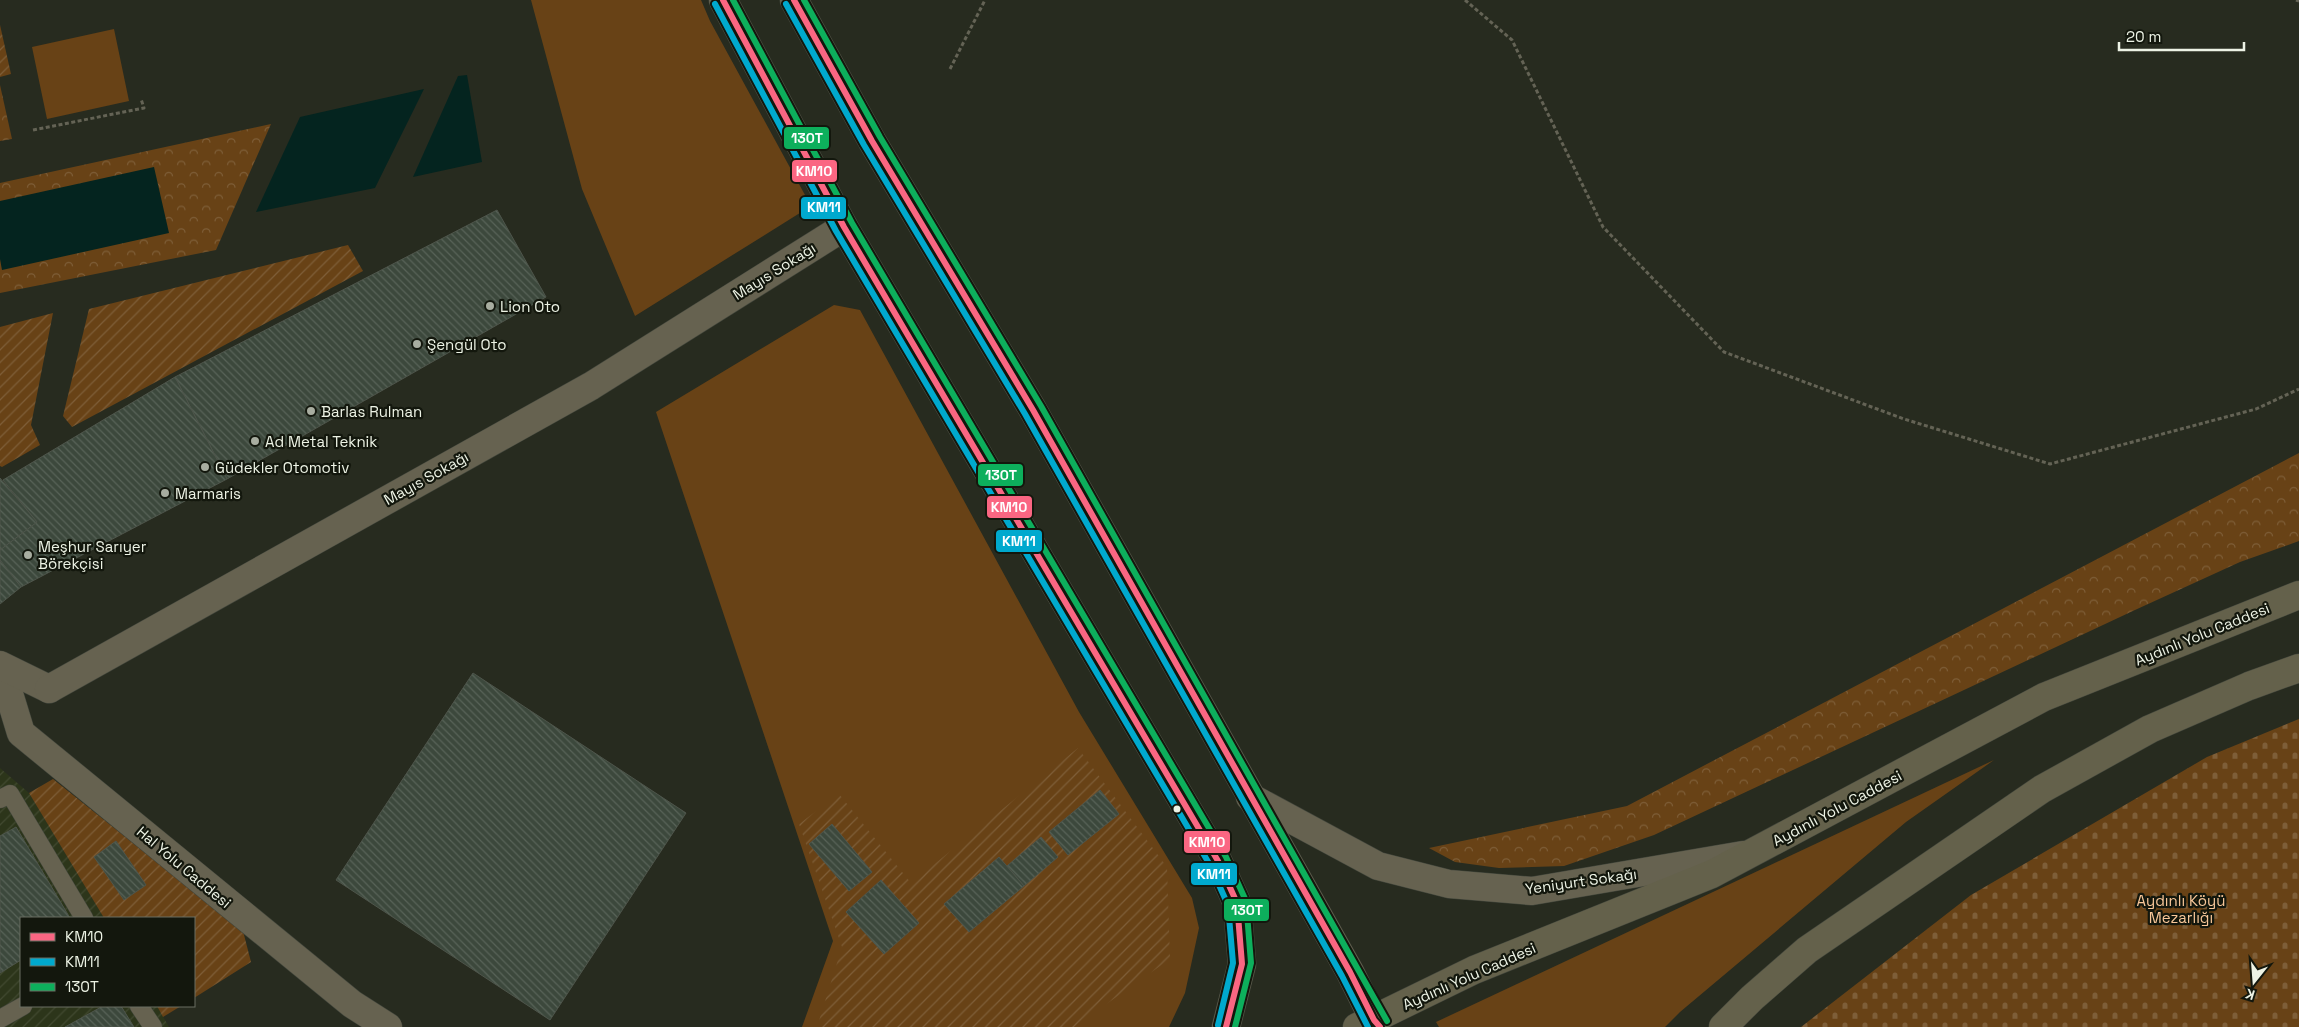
<svg xmlns="http://www.w3.org/2000/svg" width="2299" height="1027" font-family="'Space Grotesk',sans-serif">
<style>
.industrial{fill:url(#industrial-furrows)}
.grass{fill:#684216}
.forest{fill:url(#forest-crowns)}
.cemetery{fill:url(#cemetery-stones)}
.garden{fill:url(#garden-furrows)}
.water{fill:#04241f}
.building{fill:url(#building-back-hatch);stroke:#4e554b}
.lines{fill:none;stroke-linecap:round;stroke-linejoin:round}
.service-casing{stroke:#42463c;stroke-width:19}
.pedestrian-casing{stroke:#42463c;stroke-width:29}
.minor-casing{stroke:#42463c;stroke-width:29}
.tertiary-casing{stroke:#42463c;stroke-width:29}
.primary-casing{stroke:#42463c;stroke-width:29}
.path{stroke:#646355;stroke-width:3;stroke-dasharray:4 2.5;stroke-linecap:butt}
.service{stroke:#666250;stroke-width:18}
.pedestrian{stroke:#666250;stroke-width:28}
.minor{stroke:#666250;stroke-width:28}
.tertiary{stroke:#666250;stroke-width:28}
.primary{stroke:#64614b;stroke-width:28}
.bus-1-casing{stroke:#13170d;stroke-width:10}
.bus-2-casing{stroke:#13170d;stroke-width:10}
.bus-3-casing{stroke:#13170d;stroke-width:10}
.bus-1{stroke:#fa6682;stroke-width:6}
.bus-2{stroke:#00a9ce;stroke-width:6}
.bus-3{stroke:#0daf5c;stroke-width:6}
.poi-dot{fill:#a8ada0;stroke:#13170d;stroke-width:2}
.bus-dot{fill:#edf3e5;stroke:#13170d;stroke-width:2}
.labels{text-anchor:middle;dominant-baseline:central;stroke-width:4.5;stroke-linejoin:round;paint-order:stroke}
.street-label{font-size:15px;fill:#edf3e5;stroke:#13170d}
.poi-label{font-size:15px;fill:#edf3e5;stroke:#13170d;text-anchor:start}
.park-label{font-size:15px;fill:#f8c799;stroke:#13170d}
.line-badge{stroke:#13170d;stroke-width:2}
.badge-label{font-size:14px;text-anchor:middle;font-weight:bold;fill:#fff}
</style>
<defs>
<pattern id="industrial-furrows" width="10" height="10" patternUnits="userSpaceOnUse" patternTransform="scale(1.25)"><rect width="10" height="10" fill="#2c351a"/><path d="M-1 1l2-2M0 10L10 0M9 11l2-2" fill="none" stroke="#414930"/></pattern>
<pattern id="forest-crowns" width="20" height="18" patternUnits="userSpaceOnUse" patternTransform="scale(1.25)"><rect width="20" height="18" fill="#684216"/><path d="M2 6a3 3 0 1 1 6 0M12 15a3 3 0 1 1 6 0" fill="none" stroke="#7e5e38"/></pattern>
<pattern id="cemetery-stones" width="16" height="16" patternUnits="userSpaceOnUse" patternTransform="scale(1.25)"><rect width="16" height="16" fill="#684216"/><path d="M2 7V4a2 2 0 0 1 4 0v3zM10 15v-3a2 2 0 0 1 4 0v3z" fill="#7e5e38"/></pattern>
<pattern id="garden-furrows" width="10" height="10" patternUnits="userSpaceOnUse" patternTransform="scale(1.25)"><rect width="10" height="10" fill="#684216"/><path d="M-1 1l2-2M0 10L10 0M9 11l2-2" fill="none" stroke="#7e5e38"/></pattern>
<pattern id="building-back-hatch" width="6" height="6" patternUnits="userSpaceOnUse" patternTransform="scale(1.25)"><rect width="6" height="6" fill="#3c483c"/><path d="M-1 5l2 2M0 0l6 6M5-1l2 2" fill="none" stroke="#586358"/></pattern>
</defs>
<rect width="100%" height="100%" fill="#272b1f"/>
<polygon class="industrial" points="0,768 29,793 104,918 21,918 21,1006 157,1006 169,1027 0,1027"/>
<g class="grass">
<polygon points="531,0 701,0 710,21 811,206 635,316 582,189"/>
<polygon points="114,29 129,101 47,119 32,47"/>
<polygon points="834,305 860,310 1079,712 1192,898 1199,928 1185,993 1169,1027 802,1027 833,941 656,412"/>
<polygon points="1994,760 1906,822 1680,1012 1665,1027 1439,1027 1436,1022"/>
</g>
<g class="forest">
<polygon points="0,85 12,139 0,141"/>
<polygon points="271,124 216,250 0,293 0,183"/>
<polygon points="2299,453 2299,541 2240,562 2135,610 1654,835 1564,866 1499,868 1455,862 1429,848 1627,806"/>
</g>
<polygon class="cemetery" points="2299,719 2299,1027 1801,1027 1971,895 2207,757"/>
<g class="garden">
<polygon points="0,25 11,74 0,77"/>
<polygon points="348,245 363,271 72,427 63,416 89,309"/>
<polygon points="53,313 31,425 40,445 2,467 0,466 0,327"/>
<polygon points="1078,748 1167,867 1170,959 1074,1027 817,1027 842,947 799,824 839,794 911,883"/>
<polygon points="53,779 243,931 251,962 194,998 194,918 104,918 29,793"/>
<polygon points="157,1006 181,1006 163,1017"/>
</g>
<g class="water">
<polygon points="467,75 482,162 413,177 458,76"/>
<polygon points="424,89 375,188 256,212 300,117"/>
<polygon points="154,167 169,233 2,270 0,259 0,201"/>
</g>
<g class="building">
<polygon points="497,210 546,297 227,479 175,377"/>
<polygon points="175,377 227,479 21,587 0,560 0,550 37,522 3,480"/>
<polygon points="0,478 37,522 0,550"/>
<polygon points="0,560 21,587 0,604"/>
<polygon points="473,673 686,813 550,1020 336,880"/>
<polygon points="1100,790 1119,814 1068,855 1049,832"/>
<polygon points="832,824 872,872 849,891 809,844"/>
<polygon points="16,827 70,918 21,918 21,960 0,973 0,836"/>
<polygon points="1041,837 1058,857 1024,886 1007,866"/>
<polygon points="116,841 146,885 124,900 94,857"/>
<polygon points="999,857 1024,886 969,932 944,904"/>
<polygon points="881,880 919,923 884,954 846,912"/>
<polygon points="103,1006 121,1006 134,1027 65,1027"/>
</g>
<g class="lines">
<defs>
<g id="service">
<polyline points="0,799 10,794 84,918"/>
<polyline points="139,1006 153,1027"/>
<polyline points="0,1019 23,1006"/>
</g>
<polyline id="pedestrian" points="7,687 21,733 352,1004 388,1027"/>
<g id="minor">
<polyline points="0,665 49,689"/>
<polyline points="49,689 591,386 844,227"/>
</g>
<g id="tertiary">
<polyline points="723,0 844,227 1218,861 1237,903 1242,964 1226,1027"/>
<polyline points="794,0 872,141 1033,410 1350,972 1374,1020"/>
<polyline points="1250,797 1378,866 1449,884 1532,891 1743,855"/>
</g>
<g id="primary">
<polyline points="1357,1027 1474,970 1712,874 2044,697 2299,595"/>
<polyline points="1723,1027 1752,998 1807,950 2042,789 2150,729 2249,686 2299,668"/>
</g>
</defs>
<use href="#service" class="service-casing"/>
<use href="#pedestrian" class="pedestrian-casing"/>
<use href="#minor" class="minor-casing"/>
<use href="#tertiary" class="tertiary-casing"/>
<use href="#primary" class="primary-casing"/>
<g class="path">
<polyline points="1465,0 1512,40 1603,227 1724,352 1904,419 2050,464 2256,409 2299,389"/>
<polyline points="2296,0 2299,1"/>
<polyline points="950,69 985,0"/>
<polyline points="33,130 144,108 141,99"/>
</g>
<use href="#service" class="service"/>
<use href="#pedestrian" class="pedestrian"/>
<use href="#minor" class="minor"/>
<use href="#tertiary" class="tertiary"/>
<use href="#primary" class="primary"/>
<defs>
<g id="bus-1">
<polyline points="723,0 844,227 1218,861 1237,903 1242,964 1226,1027"/>
<polyline points="794,0 872,141 1033,410 1350,972 1374,1020 1380,1027"/>
</g>
<g id="bus-2">
<polyline points="715,4 836,231 1210,865 1228,905 1233,963 1218,1025"/>
<polyline points="786,4 864,145 1025,414 1342,976 1368,1027"/>
</g>
<g id="bus-3">
<polyline points="733,0 852,223 1226,857 1246,901 1251,963 1235,1027"/>
<polyline points="804,0 880,137 1041,406 1387,1021"/>
</g>
</defs>
<use href="#bus-1" class="bus-1-casing"/>
<use href="#bus-2" class="bus-2-casing"/>
<use href="#bus-3" class="bus-3-casing"/>
<use href="#bus-1" class="bus-1"/>
<use href="#bus-2" class="bus-2"/>
<use href="#bus-3" class="bus-3"/>
</g>
<g class="poi-dot">
<circle cx="490" cy="306" r="5"/>
<circle cx="417" cy="344" r="5"/>
<circle cx="311" cy="411" r="5"/>
<circle cx="255" cy="441" r="5"/>
<circle cx="205" cy="467" r="5"/>
<circle cx="165" cy="493" r="5"/>
<circle cx="28" cy="555" r="5"/>
</g>
<circle class="bus-dot" cx="1177" cy="809" r="4.5"/>
<g class="labels">
<g class="street-label">
<text transform="translate(774 271) rotate(-32)">Mayıs Sokağı</text>
<text transform="translate(426 478) rotate(-29)">Mayıs Sokağı</text>
<text transform="translate(2202 634) rotate(-22)">Aydınlı Yolu Caddesi</text>
<text transform="translate(1837 808) rotate(-28)">Aydınlı Yolu Caddesi</text>
<text transform="translate(184 867) rotate(40)">Hal Yolu Caddesi</text>
<text transform="translate(1581 881) rotate(-8)">Yeniyurt Sokağı</text>
<text transform="translate(1469 976) rotate(-24)">Aydınlı Yolu Caddesi</text>
</g>
<g class="poi-label">
<text x="500" y="306">Lion Oto</text>
<text x="427" y="344">Şengül Oto</text>
<text x="321" y="411">Barlas Rulman</text>
<text x="265" y="441">Ad Metal Teknik</text>
<text x="215" y="467">Güdekler Otomotiv</text>
<text x="175" y="493">Marmaris</text>
<text x="38" y="546">Meşhur Sarıyer<tspan x="38" dy="17">Börekçisi</tspan></text>
</g>
<g class="park-label">
<text x="2181" y="900">Aydınlı Köyü<tspan x="2181" dy="17">Mezarlığı</tspan></text>
</g>
</g>
<g class="line-badge">
<rect x="783" y="126" width="47" height="24" rx="5" fill="#0daf5c"/>
<rect x="791" y="159" width="47" height="24" rx="5" fill="#fa6682"/>
<rect x="800" y="196" width="47" height="24" rx="5" fill="#00a9ce"/>
<rect x="977" y="463" width="47" height="24" rx="5" fill="#0daf5c"/>
<rect x="986" y="495" width="47" height="24" rx="5" fill="#fa6682"/>
<rect x="995" y="529" width="48" height="24" rx="5" fill="#00a9ce"/>
<rect x="1183" y="830" width="48" height="24" rx="5" fill="#fa6682"/>
<rect x="1190" y="862" width="48" height="24" rx="5" fill="#00a9ce"/>
<rect x="1223" y="898" width="47" height="24" rx="5" fill="#0daf5c"/>
</g>
<g class="badge-label">
<text x="807" y="143">130T</text>
<text x="814" y="176">KM10</text>
<text x="824" y="212">KM11</text>
<text x="1001" y="480">130T</text>
<text x="1009" y="512">KM10</text>
<text x="1019" y="546">KM11</text>
<text x="1207" y="847">KM10</text>
<text x="1214" y="879">KM11</text>
<text x="1247" y="915">130T</text>
</g>
<rect x="20" y="917" width="175" height="90" fill="#13170d" stroke="#6a6f63"/>
<rect x="30" y="933" width="25" height="8" fill="#fa6682" stroke="#6a6f63"/>
<text x="65" y="942" font-size="15" fill="#edf3e5">KM10</text>
<rect x="30" y="958" width="25" height="8" fill="#00a9ce" stroke="#6a6f63"/>
<text x="65" y="967" font-size="15" fill="#edf3e5">KM11</text>
<rect x="30" y="983" width="25" height="8" fill="#0daf5c" stroke="#6a6f63"/>
<text x="65" y="992" font-size="15" fill="#edf3e5">130T</text>
<g transform="translate(2254 982) rotate(197)" stroke="#13170d" stroke-width="4" paint-order="stroke">
<path d="M0-4L9 19L0 12L-9 19Z" fill="#edf3e5"/>
<text y="-8" font-size="14" font-weight="bold" text-anchor="middle" fill="#edf3e5">K</text>
</g>
<path d="M2119 42v8h125v-8" fill="none" stroke="#edf3e5" stroke-width="2.5"/>
<text x="2126" y="42" font-size="15" fill="#edf3e5" stroke="#13170d" stroke-width="4" paint-order="stroke">20 m</text>
</svg>
